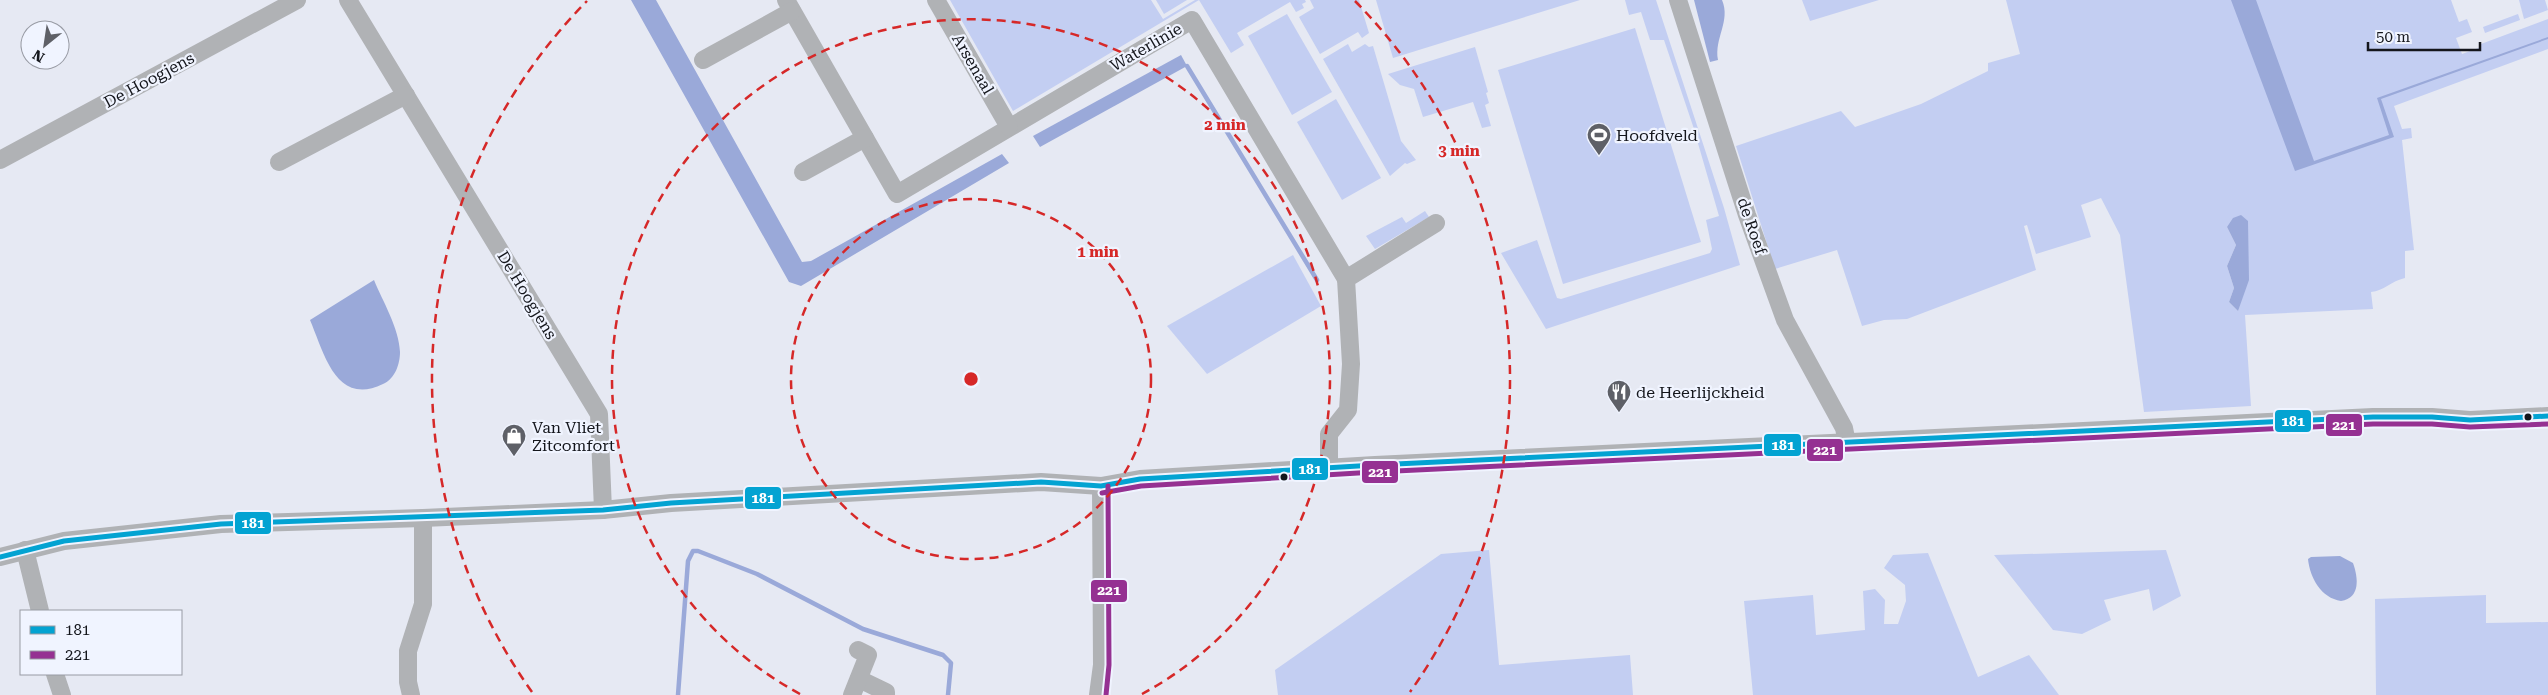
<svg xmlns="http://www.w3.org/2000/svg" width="2548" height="695" font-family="'Roboto Serif',serif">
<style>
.green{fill:#c3cef2;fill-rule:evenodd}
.water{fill:#9aa9d9}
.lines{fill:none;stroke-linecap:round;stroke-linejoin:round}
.stream{stroke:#9aa9d9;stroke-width:4.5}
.minor{stroke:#b0b2b5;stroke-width:18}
.bus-1-casing{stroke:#f0f4ff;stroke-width:9}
.bus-2-casing{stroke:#f0f4ff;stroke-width:9}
.bus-1{stroke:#03a3d2;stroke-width:5}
.bus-2{stroke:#953192;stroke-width:5}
.ring{fill:none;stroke:#d62828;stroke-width:2.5;stroke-dasharray:9 6}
.bus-dot{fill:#14161c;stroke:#f0f4ff;stroke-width:2}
.labels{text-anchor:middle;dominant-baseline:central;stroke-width:4.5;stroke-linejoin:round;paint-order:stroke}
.street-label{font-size:16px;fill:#14161c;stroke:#f0f4ff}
.poi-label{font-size:16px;fill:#14161c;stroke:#f0f4ff;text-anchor:start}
.centre{fill:#d62828;stroke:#f0f4ff;stroke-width:2.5}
.ring-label{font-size:15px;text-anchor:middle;font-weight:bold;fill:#d62828;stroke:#f0f4ff;stroke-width:4.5;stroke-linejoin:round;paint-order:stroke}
.line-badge{stroke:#f0f4ff;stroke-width:2}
.badge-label{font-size:14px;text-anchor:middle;font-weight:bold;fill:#fff}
</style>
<rect width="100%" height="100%" fill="#e6e9f3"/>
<g class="green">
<polygon points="950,0 1151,0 1163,19 1195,0 1305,0 1306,2 1302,4 1304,8 1296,12 1290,2 1237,33 1244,45 1231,53 1199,0 1013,111"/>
<polygon points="1156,0 1187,0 1164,14"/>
<polygon points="1310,0 1359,0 1369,33 1362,38 1358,32 1320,54 1299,17 1314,8"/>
<polygon points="1376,0 1580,0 1393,58"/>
<polygon points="1625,0 1656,0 1724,208 1740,265 1546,329 1501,253 1537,240 1557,298 1561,299 1710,253 1712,249 1706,220 1719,216 1693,126 1664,40 1650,40 1641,12 1629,15"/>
<polygon points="1802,0 1879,0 1810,21"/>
<path d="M 2006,0 L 2451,0 L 2459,22 L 2467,19 L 2472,32 L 2456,38 L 2462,54 L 2481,47 L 2481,44 L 2548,19 L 2548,49 L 2394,106 L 2402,129 L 2411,128 L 2412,138 L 2402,140 L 2414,250 L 2405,251 L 2405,278 C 2391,281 2384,291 2371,292 L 2373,309 L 2245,315 L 2251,406 L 2144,412 L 2120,235 L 2101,198 L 2081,205 L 2091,237 L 2036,254 L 2027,225 L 2024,226 L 2036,270 L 1907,319 L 1884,320 L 1862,326 L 1837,250 L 1775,269 L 1736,146 L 1841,111 L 1855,127 L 1921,104 L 1988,71 L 1988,63 L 2020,54 ZM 2248,222 L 2238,311 L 2229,302 L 2234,288 L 2227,266 L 2236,245 L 2227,227 Z"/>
<polygon points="2519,0 2545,0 2548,10 2524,19"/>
<polygon points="1287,14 1332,92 1292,115 1248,36"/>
<polygon points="2518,14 2520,20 2485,33 2483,27"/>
<polygon points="1635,28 1701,242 1563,284 1498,70"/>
<polygon points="1348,44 1352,52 1365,44 1369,47 1373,46 1401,141 1416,160 1407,164 1405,163 1390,176 1323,59"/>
<polygon points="1475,47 1488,92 1486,93 1489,103 1485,105 1491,126 1482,128 1473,102 1423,117 1414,89 1400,85 1388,74"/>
<polygon points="1336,99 1381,178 1342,200 1297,122"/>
<polygon points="1425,211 1429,217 1375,249 1366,236 1402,217 1406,223"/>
<polygon points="1293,255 1321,306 1207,374 1167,326"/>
<polygon points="1489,550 1499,665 1630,655 1633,695 1278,695 1275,670 1441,554"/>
<polygon points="2166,550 2181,596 2153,611 2149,589 2104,600 2111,620 2082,634 2053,630 1994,555"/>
<polygon points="1928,553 1978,677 2029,655 2059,695 1753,695 1744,601 1813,595 1816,635 1865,630 1863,591 1875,589 1885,600 1884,624 1898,624 1906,601 1905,585 1884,568 1893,555"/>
<polygon points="2486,595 2486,623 2548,622 2548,695 2376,695 2375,599"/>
</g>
<g class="water">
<polygon points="631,0 656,0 802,262 811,261 1002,154 1009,163 801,286 789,282"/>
<path d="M 1694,0 L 1722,0 C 1731,21 1714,38 1718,60 L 1710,62 Z"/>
<polygon points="2231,0 2256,0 2314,161 2389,135 2377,98 2548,37 2548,39 2381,99 2394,137 2295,171"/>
<polygon points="1181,55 1187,66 1040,147 1033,136"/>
<polygon points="2241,215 2248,221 2249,280 2238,311 2229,302 2234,288 2227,266 2236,245 2227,227 2233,218"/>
<path d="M 374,280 C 383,302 399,328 400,352 C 400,364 395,379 383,384 C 336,407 324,353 310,320 Z"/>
<path d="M 2340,556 L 2353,563 C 2358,577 2361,598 2341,601 C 2321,598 2310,578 2308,559 L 2311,557 Z"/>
</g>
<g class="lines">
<g class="stream">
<polyline points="1187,66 1317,280"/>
<polyline points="678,695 688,561 693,551 698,551 757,574 863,629 943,655 951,663 948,695"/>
</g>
<g class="minor">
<polyline points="348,0 599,414 603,510"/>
<polyline points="786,0 897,194 1192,20 1346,279"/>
<polyline points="936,0 1009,127"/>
<polyline points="1678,0 1747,215 1785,320 1844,428 1847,443"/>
<polyline points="703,60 792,11"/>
<polyline points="0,160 297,0"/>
<polyline points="279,162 406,95"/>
<polyline points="803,172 865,138"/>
<polyline points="1329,469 1329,434 1348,410 1351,364 1346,279 1436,223"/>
<polyline points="25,550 40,611"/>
<polyline points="0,557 64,541 221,524 423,518 603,510 671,503 1041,482 1101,486 1140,479 1375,465 2373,417 2432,417 2470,420 2548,416"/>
<polyline points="55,674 62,695"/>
<polyline points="859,679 886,692 886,695"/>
<polyline points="411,695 408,682 408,651 423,604 423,518"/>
<polyline points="852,695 868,655 858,650"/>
<polyline points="1098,695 1102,665 1101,486"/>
</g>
<defs>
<polyline id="bus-1" points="0,557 64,541 221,524 603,510 671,503 1041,482 1101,486 1140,479 1375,465 2373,417 2432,417 2470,420 2548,416"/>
<g id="bus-2">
<polyline points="1102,493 1141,486 1375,472 2373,424 2432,424 2470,427 2548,424"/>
<polyline points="1106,695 1109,665 1108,486"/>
</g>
</defs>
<use href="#bus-1" class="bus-1-casing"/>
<use href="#bus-2" class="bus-2-casing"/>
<use href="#bus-1" class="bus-1"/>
<use href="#bus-2" class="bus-2"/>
</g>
<g class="ring">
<circle cx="971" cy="379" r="180"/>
<path d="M800 694A359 359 0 1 1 1142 694"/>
<path d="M532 692A539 539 0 0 1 587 1M1355 1A539 539 0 0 1 1410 692"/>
</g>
<defs>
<symbol id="stadium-pin" viewBox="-11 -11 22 30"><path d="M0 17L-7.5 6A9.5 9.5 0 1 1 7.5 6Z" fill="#5e6067" stroke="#f0f4ff"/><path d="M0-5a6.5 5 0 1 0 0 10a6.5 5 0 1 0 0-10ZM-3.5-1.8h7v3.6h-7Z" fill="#fff"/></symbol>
<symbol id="restaurant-pin" viewBox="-11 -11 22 30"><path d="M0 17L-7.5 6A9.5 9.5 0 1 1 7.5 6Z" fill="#5e6067" stroke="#f0f4ff"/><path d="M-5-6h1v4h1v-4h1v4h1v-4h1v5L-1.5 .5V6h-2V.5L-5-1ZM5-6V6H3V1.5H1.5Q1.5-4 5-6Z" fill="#fff"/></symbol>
<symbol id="shop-pin" viewBox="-11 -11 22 30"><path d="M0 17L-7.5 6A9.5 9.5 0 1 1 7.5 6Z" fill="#5e6067" stroke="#f0f4ff"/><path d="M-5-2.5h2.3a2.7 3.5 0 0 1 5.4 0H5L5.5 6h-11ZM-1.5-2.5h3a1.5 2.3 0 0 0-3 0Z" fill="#fff"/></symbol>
</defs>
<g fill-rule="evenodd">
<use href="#stadium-pin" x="1585" y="121" width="28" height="38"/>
<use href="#restaurant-pin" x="1605" y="378" width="28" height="38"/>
<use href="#shop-pin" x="500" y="422" width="28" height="38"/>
</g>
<g class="bus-dot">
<circle cx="2528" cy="417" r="4.5"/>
<circle cx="1284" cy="477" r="4.5"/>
</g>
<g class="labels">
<g class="street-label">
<text transform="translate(1146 47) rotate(-30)">Waterlinie</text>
<text transform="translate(973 64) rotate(60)">Arsenaal</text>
<text transform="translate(149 80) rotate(-28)">De Hoogjens</text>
<text transform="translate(1752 226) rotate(71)">de Roef</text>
<text transform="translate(527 295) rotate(59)">De Hoogjens</text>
</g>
<g class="poi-label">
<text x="1616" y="135">Hoofdveld</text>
<text x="1636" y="392">de Heerlijckheid</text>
<text x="532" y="427">Van Vliet<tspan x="532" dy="18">Zitcomfort</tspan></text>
</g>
</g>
<circle cx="971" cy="379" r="8" class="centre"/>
<g class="ring-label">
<text x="1225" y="130">2 min</text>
<text x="1459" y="156">3 min</text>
<text x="1098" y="257">1 min</text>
</g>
<g class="line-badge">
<rect x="2274" y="409" width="38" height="24" rx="5" fill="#03a3d2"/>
<rect x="2325" y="413" width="38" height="24" rx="5" fill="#953192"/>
<rect x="1763" y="433" width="39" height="24" rx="5" fill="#03a3d2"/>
<rect x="1806" y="438" width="38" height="24" rx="5" fill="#953192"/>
<rect x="1291" y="457" width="38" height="24" rx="5" fill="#03a3d2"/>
<rect x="1361" y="460" width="38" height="24" rx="5" fill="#953192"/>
<rect x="744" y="486" width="38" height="24" rx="5" fill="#03a3d2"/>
<rect x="234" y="511" width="38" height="24" rx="5" fill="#03a3d2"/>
<rect x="1090" y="579" width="38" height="24" rx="5" fill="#953192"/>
</g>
<g class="badge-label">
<text x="2293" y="426">181</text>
<text x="2344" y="430">221</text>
<text x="1783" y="450">181</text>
<text x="1825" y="455">221</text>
<text x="1310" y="474">181</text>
<text x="1380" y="477">221</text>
<text x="763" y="503">181</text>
<text x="253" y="528">181</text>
<text x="1109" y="595">221</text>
</g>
<rect x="20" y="610" width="162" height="65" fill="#f0f4ff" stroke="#989ba4"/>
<rect x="30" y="626" width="25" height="8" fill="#03a3d2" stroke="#989ba4"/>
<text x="65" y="635" font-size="15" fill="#14161c">181</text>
<rect x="30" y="651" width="25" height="8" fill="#953192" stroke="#989ba4"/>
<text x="65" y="660" font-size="15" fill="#14161c">221</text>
<g transform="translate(45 45) rotate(210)"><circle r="24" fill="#f0f4ff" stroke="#989ba4"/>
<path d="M0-4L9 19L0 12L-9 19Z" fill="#5e6067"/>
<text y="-8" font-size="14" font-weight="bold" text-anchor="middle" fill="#14161c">N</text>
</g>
<path d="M2368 42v8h112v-8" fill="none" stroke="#14161c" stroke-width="2.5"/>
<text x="2376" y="42" font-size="15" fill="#14161c" stroke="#f0f4ff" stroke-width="4" paint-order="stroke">50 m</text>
</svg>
